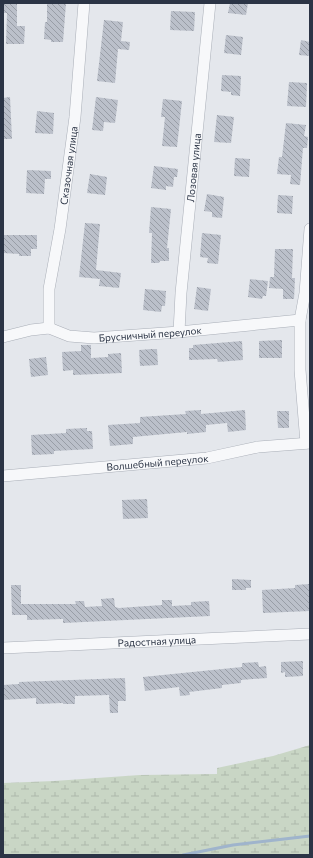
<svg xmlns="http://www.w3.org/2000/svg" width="313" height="858" font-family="Commissioner,sans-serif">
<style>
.wetland{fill:url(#wetland-marsh)}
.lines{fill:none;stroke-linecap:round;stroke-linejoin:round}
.stream{stroke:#9fb4cc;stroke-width:3}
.building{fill:url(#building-back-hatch)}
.minor-casing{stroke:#a9aeb7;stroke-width:12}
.minor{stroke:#f7f8fa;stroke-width:11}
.labels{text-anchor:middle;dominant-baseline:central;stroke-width:3;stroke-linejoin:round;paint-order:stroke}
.street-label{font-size:10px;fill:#2b3445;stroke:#f4f6f9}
</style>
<defs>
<pattern id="wetland-marsh" width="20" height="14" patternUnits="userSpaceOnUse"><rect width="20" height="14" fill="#c9d6c5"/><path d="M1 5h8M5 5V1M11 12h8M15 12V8" fill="none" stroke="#adb8ab"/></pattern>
<pattern id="building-back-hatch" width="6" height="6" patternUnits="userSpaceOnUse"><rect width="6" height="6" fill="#bbc0ca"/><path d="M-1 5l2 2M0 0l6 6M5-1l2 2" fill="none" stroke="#989da6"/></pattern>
</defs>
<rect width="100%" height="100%" fill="#e4e7ec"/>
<polygon class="wetland" points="310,745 310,855 3,855 3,783 54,781 140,775 217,774 217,768 273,756"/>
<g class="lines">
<polyline class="stream" points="183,855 233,845 310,836"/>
</g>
<g class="building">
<polygon points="3,3 17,3 17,26 25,26 24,44 6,44 7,13 3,13"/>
<polygon points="47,3 66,3 63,42 51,42 51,40 44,39 45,22 47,22"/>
<polygon points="230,3 248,3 246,15 228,13"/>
<polygon points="171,11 195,12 194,31 170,30"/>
<polygon points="104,20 123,22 121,41 130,42 129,50 118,49 115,83 97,81"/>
<polygon points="226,35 243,37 241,55 224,53"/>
<polygon points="301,40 310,42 310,56 299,55"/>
<polygon points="222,75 241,76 240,96 231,95 231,92 221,91"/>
<polygon points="289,82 307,83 306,107 287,106"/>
<polygon points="10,97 12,139 3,139 3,98"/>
<polygon points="96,97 118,100 115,123 104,122 103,131 92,130"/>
<polygon points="163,99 182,101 177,147 162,146 165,117 161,117"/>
<polygon points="37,111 54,113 53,134 35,133"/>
<polygon points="217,115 234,117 231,143 214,142"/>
<polygon points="286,123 306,125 304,136 308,137 307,148 303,148 300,185 290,184 291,175 277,174 279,157 282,157"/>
<polygon points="235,158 250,159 249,177 234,176"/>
<polygon points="154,166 178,169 177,177 174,177 173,187 166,186 166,190 151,188"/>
<polygon points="27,170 51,171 51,179 45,179 44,194 26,193"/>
<polygon points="90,174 107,177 105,195 87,193"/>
<polygon points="207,194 224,197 222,218 212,217 212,212 204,211"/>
<polygon points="278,195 293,196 292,214 277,213"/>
<polygon points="151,207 171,209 167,248 169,248 169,261 160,261 159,263 151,263 152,233 149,233"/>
<polygon points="85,223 100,224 96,270 121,273 119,288 99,286 100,279 79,277"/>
<polygon points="202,233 221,235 218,264 207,263 208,258 200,257"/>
<polygon points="3,235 37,235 37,249 31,249 31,256 19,256 19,254 3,253"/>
<polygon points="275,249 293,249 292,278 295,278 294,299 283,299 283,289 269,288 270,277 274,277"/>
<polygon points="250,279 268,281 266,296 263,296 262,299 248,297"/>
<polygon points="197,287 211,289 208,311 194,309"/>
<polygon points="145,289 166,291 165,306 162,306 161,312 143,310"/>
<polygon points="282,340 282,358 259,358 259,341"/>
<polygon points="242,341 243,360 218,362 217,359 189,360 189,348 193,348 193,345"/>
<polygon points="81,345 91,345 91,358 108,357 108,354 121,353 122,373 73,375 73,370 63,371 62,352 81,351"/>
<polygon points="151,349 157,349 158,365 140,366 139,350"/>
<polygon points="46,357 48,375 31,377 29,359"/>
<polygon points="201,410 201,414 245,410 246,430 228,432 227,423 206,425 206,432 187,434 187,432 133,437 133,444 110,446 108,425 140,423 140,417 186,414 185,411"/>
<polygon points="277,411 289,411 289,428 278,428"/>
<polygon points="87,428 87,431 92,431 93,449 54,451 54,454 32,455 31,435 66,433 66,429"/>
<polygon points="147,499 148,518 123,519 122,500"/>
<polygon points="232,579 251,580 251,588 246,588 246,590 232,590"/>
<polygon points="310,584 310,611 263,613 262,590 295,588 295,585"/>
<polygon points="11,585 21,585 21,604 76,604 75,601 84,601 85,607 102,606 101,599 114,598 115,607 119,608 162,605 162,600 172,600 172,606 191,605 191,602 209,601 210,616 63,623 63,619 27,620 27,615 12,615"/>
<polygon points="303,661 303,676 285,677 285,672 281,673 281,662"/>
<polygon points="258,662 259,667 266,666 267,678 241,680 241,683 222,685 222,688 189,692 190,695 180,696 179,687 145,691 143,677 242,667 242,663"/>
<polygon points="125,678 126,701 118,701 118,713 110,713 109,695 75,696 75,704 63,704 63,703 36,704 36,698 3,700 3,685 19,684 19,682"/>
</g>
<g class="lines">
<defs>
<g id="minor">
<path id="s1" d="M 49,328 L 49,289 L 60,229 L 75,117 L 84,3"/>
<path id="s2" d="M 179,332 L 181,293 L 210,3"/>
<path id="s3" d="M 3,337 L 31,330 L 49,328 L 69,336 L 94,338 L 179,332 L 300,320"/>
<polyline points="306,443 300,370 300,320 305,293 310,229"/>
<path id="s4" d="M 3,476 L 207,458 L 258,447 L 310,443"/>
<path id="s5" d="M 3,648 L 310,634"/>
</g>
</defs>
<use href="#minor" class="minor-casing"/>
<use href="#minor" class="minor"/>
</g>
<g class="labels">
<g class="street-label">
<text stroke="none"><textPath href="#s1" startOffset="164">Сказочная улица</textPath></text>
<text stroke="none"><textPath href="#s2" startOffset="165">Лозовая улица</textPath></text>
<text stroke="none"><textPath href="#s3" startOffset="150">Брусничный переулок</textPath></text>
<text stroke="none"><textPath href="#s4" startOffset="155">Волшебный переулок</textPath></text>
<text stroke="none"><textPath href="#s5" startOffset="154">Радостная улица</textPath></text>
</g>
</g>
<rect width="313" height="858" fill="none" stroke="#2b3445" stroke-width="8"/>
</svg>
